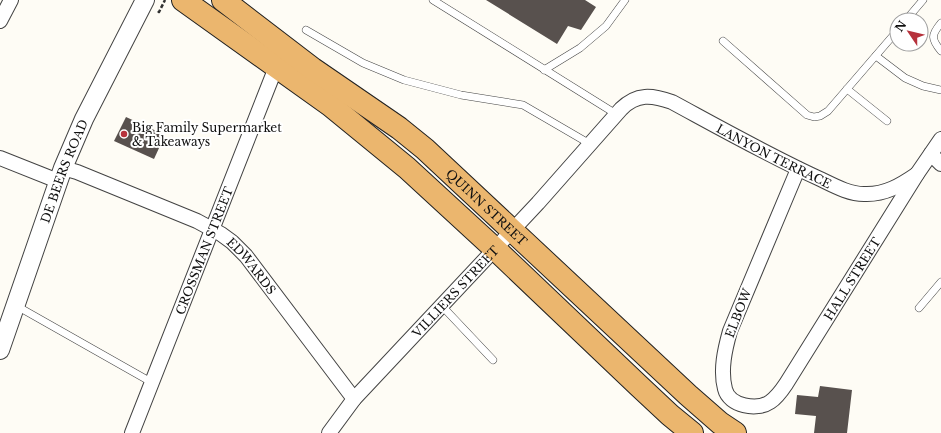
<svg xmlns="http://www.w3.org/2000/svg" width="941" height="433" font-family="'Libre Baskerville',serif">
<style>
.building{fill:#58514e}
.lines{fill:none;stroke-linecap:round;stroke-linejoin:round}
.service-casing{stroke:#434343;stroke-width:8}
.minor-casing{stroke:#434343;stroke-width:16}
.tertiary-casing{stroke:#434343;stroke-width:20}
.trunk-casing{stroke:#212121;stroke-width:24}
.path{stroke:#323232;stroke-width:2.5;stroke-dasharray:4 2;stroke-linecap:butt}
.service{stroke:#fff;stroke-width:7}
.minor{stroke:#fff;stroke-width:14}
.tertiary{stroke:#fff;stroke-width:18}
.trunk{stroke:#ebb66e;stroke-width:22}
.poi-dot{fill:#b6323c;stroke:#fff;stroke-width:1.5}
.labels{text-anchor:middle;dominant-baseline:central;stroke-width:4;stroke-linejoin:round;paint-order:stroke}
.poi-label{font-size:12px;fill:#101010;stroke:#fff;text-anchor:start}
.street-label{font-size:12px;fill:#101010;stroke:#fff}
</style>
<rect width="100%" height="100%" fill="#fefcf5"/>
<g class="building">
<polygon points="486,0 585,0 596,7 581,30 568,26 557,44"/>
<polygon points="126,117 165,135 154,159 114,141"/>
<polygon points="820,386 852,390 847,433 814,433 816,416 795,414 797,395 818,397"/>
</g>
<g class="lines">
<defs>
<g id="service">
<polyline points="433,0 616,114"/>
<polyline points="906,20 923,0"/>
<path d="M 941,23 C 931,35 931,39 941,51"/>
<polyline points="306,30 363,63 404,80 461,95 523,105 590,144"/>
<polyline points="723,41 807,115 814,117 820,116 828,111 897,31"/>
<polyline points="876,56 905,78 923,86 941,90"/>
<polyline points="544,70 580,48 606,26 625,0"/>
<polyline points="847,89 887,121"/>
<polyline points="15,305 151,382"/>
<polyline points="441,305 493,360"/>
<polyline points="919,308 941,282"/>
</g>
<g id="minor">
<polyline points="0,21 11,0"/>
<polyline points="931,154 941,164"/>
<polyline points="0,158 58,181"/>
<path id="s1" d="M 63,168 L 77,172 L 197,221 L 221,234 L 232,242 L 246,256 L 354,399"/>
<path id="s2" d="M 798,169 L 730,331 C 725,349 720,370 725,389 C 729,406 757,411 770,402 C 776,398 782,390 786,384 L 917,174 L 941,139"/>
<path id="s3" d="M 132,433 L 276,67"/>
<path id="s4" d="M 329,433 L 354,399 L 538,203 L 621,109 C 637,93 652,95 672,102 C 720,128 768,155 818,178 C 833,185 848,194 864,194 C 885,195 901,185 917,174"/>
</g>
<g id="tertiary">
<path id="s5" d="M 0,350 L 63,168 L 84,119 L 145,0"/>
</g>
<g id="trunk">
<polyline points="183,0 330,105 407,168 494,248 639,386 670,415 692,433"/>
<path id="s6" d="M 223,0 L 313,69 L 399,128 L 425,149 L 688,395 L 720,423 L 735,433"/>
</g>
</defs>
<use href="#service" class="service-casing"/>
<use href="#minor" class="minor-casing"/>
<use href="#tertiary" class="tertiary-casing"/>
<use href="#trunk" class="trunk-casing"/>
<polyline class="path" points="158,11 159,12 165,0"/>
<use href="#service" class="service"/>
<use href="#minor" class="minor"/>
<use href="#tertiary" class="tertiary"/>
<use href="#trunk" class="trunk"/>
</g>
<circle class="poi-dot" cx="124" cy="134" r="4"/>
<g class="labels">
<g class="poi-label">
<text x="132" y="127">Big Family Supermarket<tspan x="132" dy="14">&amp; Takeaways</tspan></text>
</g>
<g class="street-label">
<text stroke="none"><textPath href="#s4" startOffset="607">LANYON TERRACE</textPath></text>
<text stroke="none"><textPath href="#s5" startOffset="190">DE BEERS ROAD</textPath></text>
<text stroke="none"><textPath href="#s6" startOffset="336">QUINN STREET</textPath></text>
<text stroke="none"><textPath href="#s3" startOffset="196">CROSSMAN STREET</textPath></text>
<text stroke="none"><textPath href="#s1" startOffset="216">EDWARDS</textPath></text>
<text stroke="none"><textPath href="#s2" startOffset="436">HALL STREET</textPath></text>
<text stroke="none"><textPath href="#s4" startOffset="190">VILLIERS STREET</textPath></text>
<text transform="translate(738 313) rotate(-69)">ELBOW</text>
</g>
</g>
<g transform="translate(909 32) rotate(305)"><circle r="19" fill="#ffffff" stroke="#9f9f9f"/>
<path d="M0-3L7 15L0 10L-7 15Z" fill="#b6323c"/>
<text y="-6" font-size="11" font-weight="bold" text-anchor="middle" fill="#101010">N</text>
</g>
</svg>
